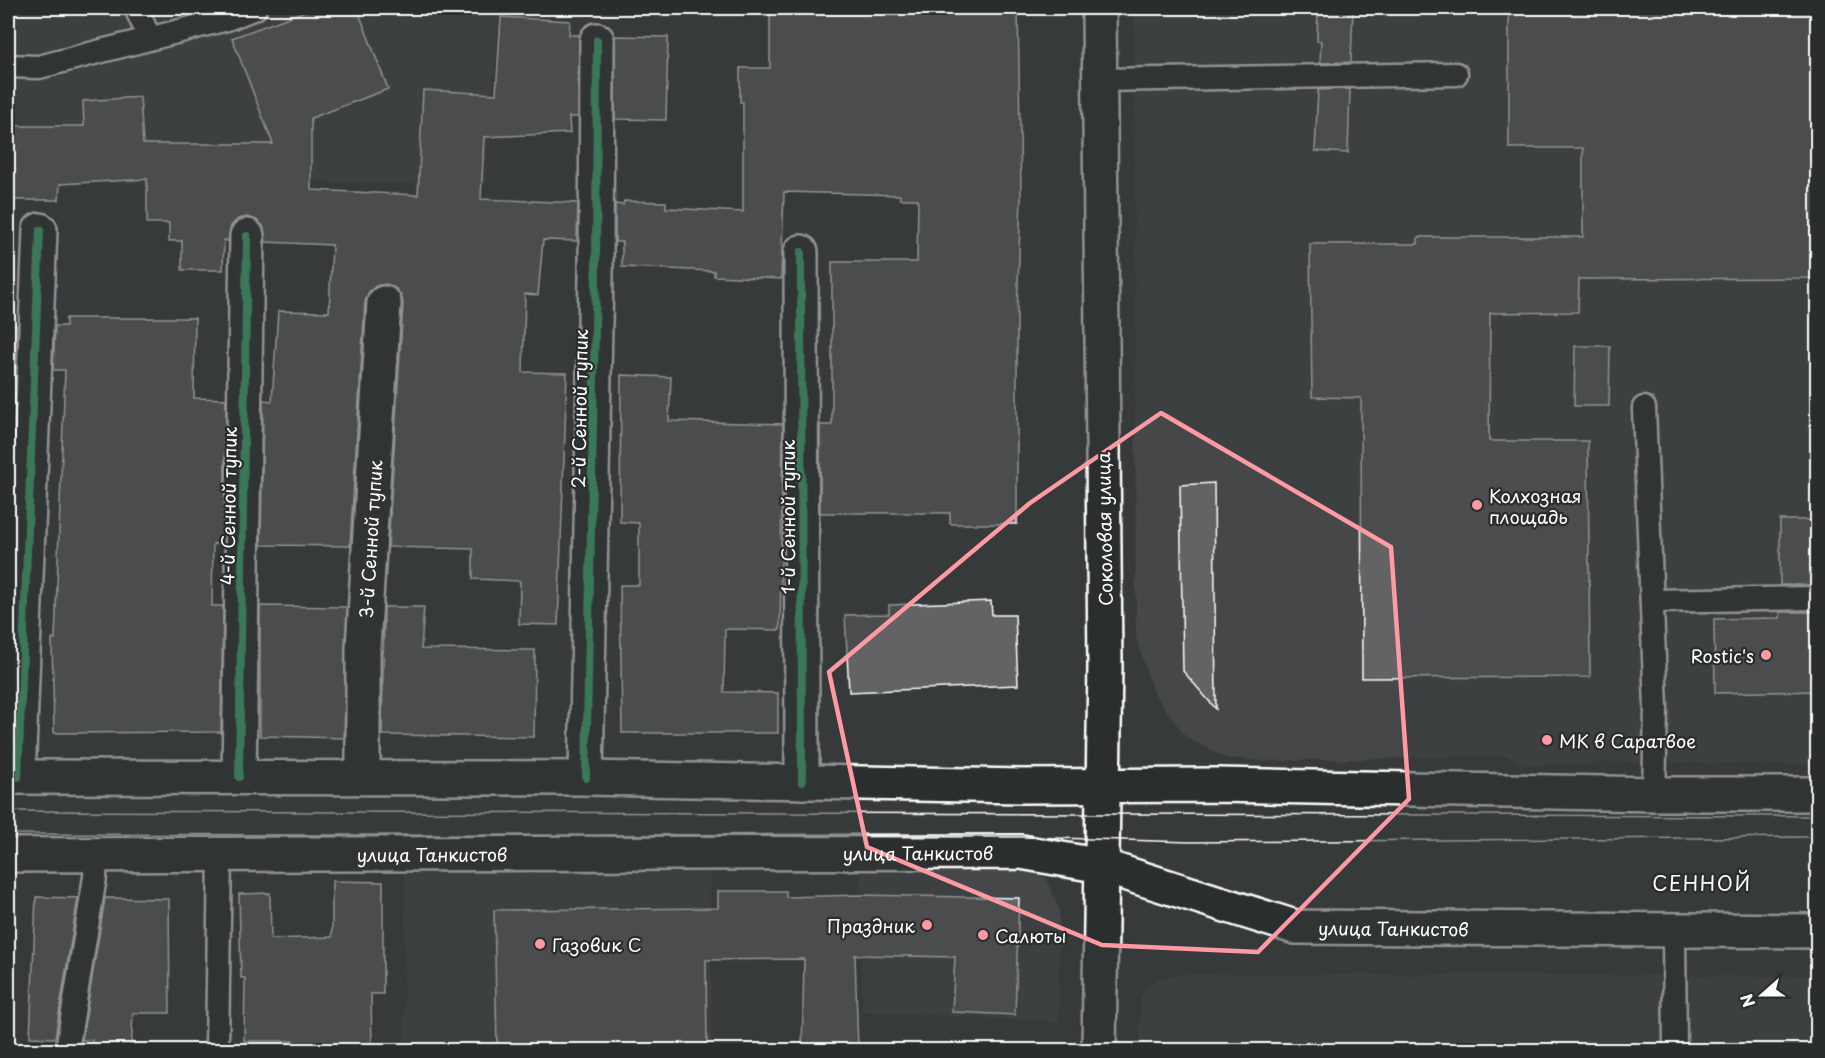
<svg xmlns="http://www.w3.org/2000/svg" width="1825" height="1058" font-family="'Playpen Sans',sans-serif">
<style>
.built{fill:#444748}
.building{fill:#636465;stroke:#fff;stroke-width:1.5}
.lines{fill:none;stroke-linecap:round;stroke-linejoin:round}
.service-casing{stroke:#fff;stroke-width:27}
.minor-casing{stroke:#fff;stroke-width:38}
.secondary-casing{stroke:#fff;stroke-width:38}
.primary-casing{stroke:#fff;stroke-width:38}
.service{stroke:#2a2d2e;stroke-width:22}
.minor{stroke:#2a2d2e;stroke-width:33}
.secondary{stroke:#2a2d2e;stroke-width:33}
.primary{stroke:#2a2d2e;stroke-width:33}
.tram{stroke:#fff;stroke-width:1.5}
.cycleway-casing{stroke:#2a2d2e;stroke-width:11}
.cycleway{stroke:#40c37c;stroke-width:8}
.marked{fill:none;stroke:#ff9aa2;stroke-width:4.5;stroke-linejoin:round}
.poi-dot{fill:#ff9aa2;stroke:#2a2d2e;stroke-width:2}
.labels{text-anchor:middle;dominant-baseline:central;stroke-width:4.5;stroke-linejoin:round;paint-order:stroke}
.street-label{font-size:18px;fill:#fff;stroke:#2a2d2e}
.poi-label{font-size:18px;fill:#fff;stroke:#2a2d2e;text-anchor:start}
.neighbourhood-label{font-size:20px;letter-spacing:1.5px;fill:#fff;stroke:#2a2d2e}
</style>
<rect width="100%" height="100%" fill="#373a3b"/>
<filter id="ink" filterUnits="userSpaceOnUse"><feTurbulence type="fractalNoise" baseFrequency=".0167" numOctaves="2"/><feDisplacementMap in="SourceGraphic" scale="12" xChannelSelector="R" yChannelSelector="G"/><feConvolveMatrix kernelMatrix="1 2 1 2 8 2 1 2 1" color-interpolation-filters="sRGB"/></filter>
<g filter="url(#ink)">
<g class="built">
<polygon points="8,8 500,8 485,185 315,182 60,184 59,200 8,200"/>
<polygon points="1134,8 1817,8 1817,765 1603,762 1587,765 1521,765 1508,756 1261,761 1226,758 1186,737 1153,692 1136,638"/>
<polygon points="405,868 710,868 712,1050 332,1050 332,1048 404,1044"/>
<polygon points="860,868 1027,868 1046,878 1059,909 1059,1022 862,1011"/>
<polygon points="1179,974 1817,976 1817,1050 1140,1050 1140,996 1154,980"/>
</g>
<g class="building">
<polygon points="313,8 357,8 388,89 311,118 311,190 418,195 423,90 496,94 501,17 570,21 569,35 579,35 578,117 569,117 570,133 484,137 481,199 578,203 577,241 543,240 538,295 525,294 523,372 567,373 558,625 519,624 520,581 473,579 473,549 388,547 403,304 401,295 395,288 386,284 376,286 369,292 365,302 350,546 261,545 263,400 272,401 278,311 329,312 332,245 266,242 263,226 256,220 247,217 238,219 231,226 228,241 224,240 223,270 182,270 182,241 169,241 169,223 147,223 147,179 60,184 59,200 8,200 8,126 84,126 83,101 140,97 143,144 273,144 232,38"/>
<polygon points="847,8 1018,8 1021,197 1017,314 1017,524 950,524 950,513 820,513 820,425 832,425 832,262 917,262 918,199 900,199 900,195 784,192 781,279 714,276 714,271 622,267 622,242 615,242 615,204 623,205 624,201 666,202 666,208 743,212 743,102 740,102 740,68 770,68 770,11 847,12"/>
<polygon points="1318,8 1353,8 1351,62 1320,63 1321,41 1317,41"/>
<polygon points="1582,8 1818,8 1818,278 1579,279 1578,312 1490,313 1489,441 1588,441 1590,677 1362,678 1361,398 1312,397 1310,244 1418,244 1418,237 1583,237 1583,148 1509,148 1509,9"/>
<polygon points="615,36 668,37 666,120 615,119"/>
<polygon points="1350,89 1348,153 1315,151 1318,90"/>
<polygon points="66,318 195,318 194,398 226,399 224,544 213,544 212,606 223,606 221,732 54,733 52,639 55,639 65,370 53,370 55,326 66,326"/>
<polygon points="8,325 17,325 16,369 8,369"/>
<polygon points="1575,346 1610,346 1609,406 1574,406"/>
<polygon points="621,375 671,377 669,421 783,424 780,630 725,629 724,692 778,693 778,733 622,733 620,585 639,585 639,523 620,522"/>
<polygon points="1214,483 1216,709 1183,671 1180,485"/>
<rect x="1780" y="520" width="38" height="65"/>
<polygon points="991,601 992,615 1015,615 1018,685 849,692 845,615 889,614 889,605"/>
<polygon points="260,606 347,607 344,738 260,736"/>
<polygon points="384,607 424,607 421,649 535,650 534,737 382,735"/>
<polygon points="1780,612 1818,612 1818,691 1715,693 1714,619 1780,618"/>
<polygon points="332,881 383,882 383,994 371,994 372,1050 293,1050 294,1041 244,1041 245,978 241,978 239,894 270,893 271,939 332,937"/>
<polygon points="718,891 786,891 786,897 861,895 1019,898 1015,1015 952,1012 955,957 855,955 858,1050 802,1050 804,959 706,960 707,1050 534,1050 534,1046 497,1047 494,910 718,908"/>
<polygon points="36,897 78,898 55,1038 30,1037"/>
<polygon points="105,898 169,899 170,1013 133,1013 131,1050 91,1050 92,1040 82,1040"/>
</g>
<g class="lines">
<defs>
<g id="service">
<polyline points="136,8 149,37"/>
<polyline points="8,66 39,67 227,19 255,8"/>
<polyline points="1100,80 1456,74"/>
<polyline points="1644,408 1656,708 1654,794"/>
<polyline points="1652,601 1818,598"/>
<polyline points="1674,931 1675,1050"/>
<polyline points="67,1050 95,877 96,855"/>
<polyline points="217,1050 220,854"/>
</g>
<g id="minor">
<polyline points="801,252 802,782"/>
<path id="s1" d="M 363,776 L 363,648 L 384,303"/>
<polyline points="18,777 40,230"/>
<polyline points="239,777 247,236"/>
<polyline points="586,778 596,275 597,40"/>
</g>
<g id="secondary">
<polyline points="8,777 586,778 1022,786 1218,785 1654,794 1818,794"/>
<path id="s2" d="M 8,855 L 1021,852 L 1102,866 L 1295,927 L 1818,931"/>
</g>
<polyline id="primary" points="1099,1050 1105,666 1099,8"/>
</defs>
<use href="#service" class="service-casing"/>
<use href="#minor" class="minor-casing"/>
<use href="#secondary" class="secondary-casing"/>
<use href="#primary" class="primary-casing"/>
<use href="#service" class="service"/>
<use href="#minor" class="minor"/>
<use href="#secondary" class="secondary"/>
<use href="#primary" class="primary"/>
<g class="tram">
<polyline points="8,811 1818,816"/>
<polyline points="8,834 1023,837 1190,842 1818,837"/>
</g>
<defs>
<g id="cycleway">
<polyline points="801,252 802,782"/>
<polyline points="18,777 40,230"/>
<polyline points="239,777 247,236"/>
<polyline points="586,778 596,275 597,40"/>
</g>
</defs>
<use href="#cycleway" class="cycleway-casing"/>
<use href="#cycleway" class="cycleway"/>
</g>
</g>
<path d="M0 0H1825V1058H0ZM 1161,413 L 1391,547 L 1409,799 L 1258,952 L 1102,945 L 867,847 L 829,672 L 1030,503 Z" fill="#373a3b" fill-opacity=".55" fill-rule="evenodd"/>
<path class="marked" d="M 1161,413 L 1391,547 L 1409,799 L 1258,952 L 1102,945 L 867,847 L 829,672 L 1030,503 Z"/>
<g class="poi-dot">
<circle cx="1477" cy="505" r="6"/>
<circle cx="1766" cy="655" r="6"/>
<circle cx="1547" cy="740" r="6"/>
<circle cx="927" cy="925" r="6"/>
<circle cx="983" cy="935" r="6"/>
<circle cx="540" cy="944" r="6"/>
</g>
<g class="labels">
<g class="street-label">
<text transform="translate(579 409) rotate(-89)">2-й Сенной тупик</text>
<text transform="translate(228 506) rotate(-89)">4-й Сенной тупик</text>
<text transform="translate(787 517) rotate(-90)">1-й Сенной тупик</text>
<text transform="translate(1104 529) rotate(-91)">Соколовая улица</text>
<text stroke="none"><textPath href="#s1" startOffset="237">3-й Сенной тупик</textPath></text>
<text stroke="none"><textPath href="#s2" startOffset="910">улица Танкистов</textPath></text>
<text stroke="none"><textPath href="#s2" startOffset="424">улица Танкистов</textPath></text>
<text stroke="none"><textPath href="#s2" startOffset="1396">улица Танкистов</textPath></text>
</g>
<g class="poi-label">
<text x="1489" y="495">Колхозная<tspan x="1489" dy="21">площадь</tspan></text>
<text x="1754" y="655" text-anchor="end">Rostic's</text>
<text x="1559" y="740">МК в Саратвое</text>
<text x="915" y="925" text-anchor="end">Праздник</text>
<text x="995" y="935">Салюты</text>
<text x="552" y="944">Газовик С</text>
</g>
<g class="neighbourhood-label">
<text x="1702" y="883">СЕННОЙ</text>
</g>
</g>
<rect width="1825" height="1058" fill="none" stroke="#2a2d2e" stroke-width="30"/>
<rect x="15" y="15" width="1795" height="1028" fill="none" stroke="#fff" stroke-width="2" filter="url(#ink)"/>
<g transform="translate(1762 995) rotate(249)" stroke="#2a2d2e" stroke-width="4.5" paint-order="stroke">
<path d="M0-4.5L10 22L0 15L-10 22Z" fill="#ffffff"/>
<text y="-9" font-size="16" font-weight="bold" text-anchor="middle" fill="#ffffff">N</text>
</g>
</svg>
